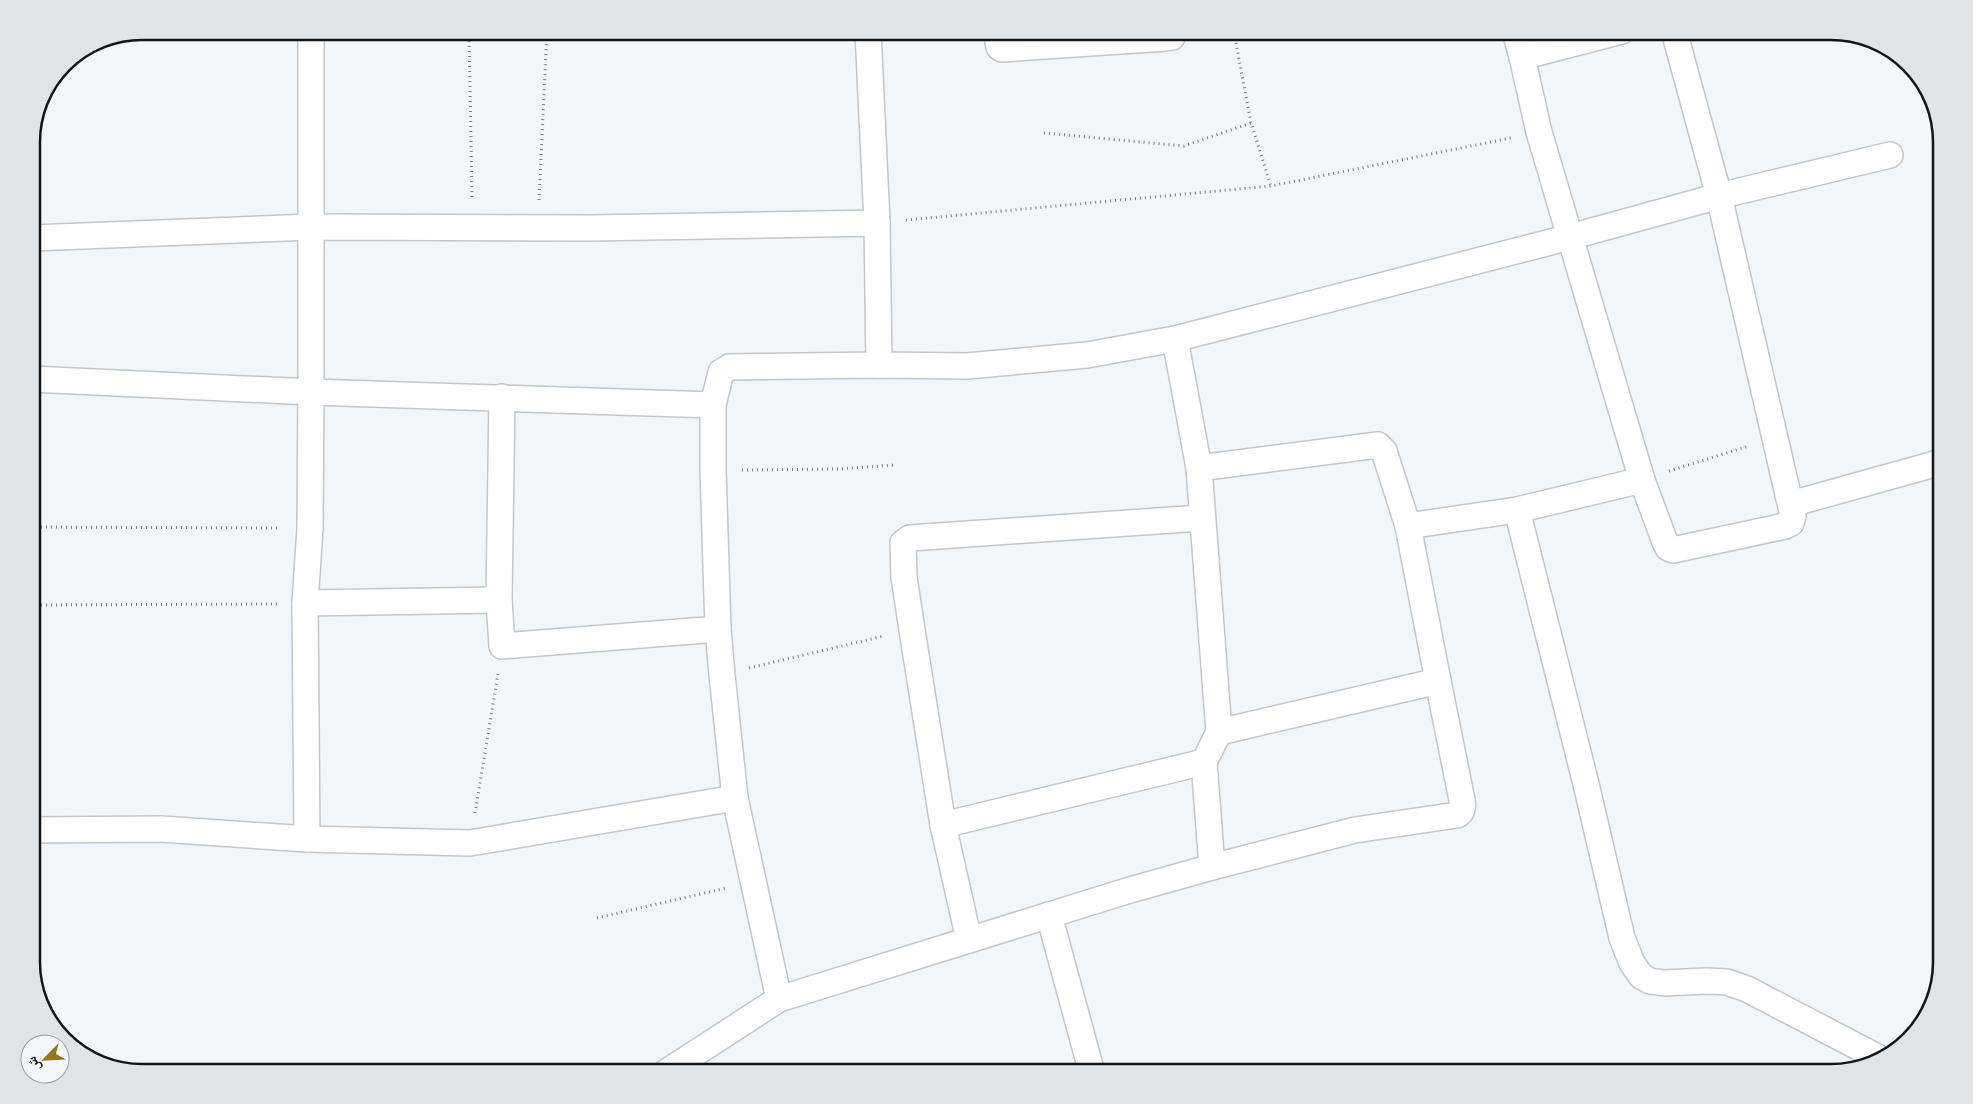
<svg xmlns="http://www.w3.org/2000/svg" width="1973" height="1104" font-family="'Space Grotesk','Noto Naskh Arabic',sans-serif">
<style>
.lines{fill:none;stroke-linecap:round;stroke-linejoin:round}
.minor-casing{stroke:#c3c7ca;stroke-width:28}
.path{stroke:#797b7d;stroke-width:3;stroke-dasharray:1 4;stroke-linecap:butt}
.minor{stroke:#fff;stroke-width:25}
.rim{fill:none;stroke:#141516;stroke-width:2.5}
</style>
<rect width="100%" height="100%" fill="#f2f6f9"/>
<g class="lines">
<defs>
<g id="minor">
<polyline points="868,31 877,223 879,365"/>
<polyline points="996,31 999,47 1002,49 1166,38 1172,37 1174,31"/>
<polyline points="1515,31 1522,57 1539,132 1642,480 1665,542 1668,548 1673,550 1785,526 1791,523 1793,516 1719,196 1674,31"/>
<polyline points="1522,57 1622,31"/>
<polyline points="31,238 312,227 591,228 877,223"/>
<polyline points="1175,339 1199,468 1219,732 1204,762 943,825 912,630 904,577 903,543 910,538 1201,518"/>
<polyline points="31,379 311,392 713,405"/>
<polyline points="502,397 499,600 502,646 718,629"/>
<polyline points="1199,468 1378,445 1384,451 1408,526"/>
<polyline points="1791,504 1942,462"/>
<polyline points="1517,510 1586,784 1622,938 1632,963 1641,976 1650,981 1664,983 1707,981 1727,982 1747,989 1881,1059"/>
<polyline points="305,603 499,600"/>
<polyline points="1219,732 1438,681 1408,526 1517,510 1642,480"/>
<polyline points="1204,762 1212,867"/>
<polyline points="943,825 969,940"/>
<polyline points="31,830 161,829 307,839 470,843 735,798"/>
<polyline points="307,839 305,603 310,528 311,392 311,31"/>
<polyline points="1049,915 1092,1073"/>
<polyline points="779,999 735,798 722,675 718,629 713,470 713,405 721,372 729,367 879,365 967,366 1087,355 1175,339 1570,237 1719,196 1890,155"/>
<path d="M 665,1073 L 779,999 L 1130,890 L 1212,867 L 1355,830 L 1457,815 C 1463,812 1463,807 1462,800 L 1438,681"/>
</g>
</defs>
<use href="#minor" class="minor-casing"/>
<g class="path">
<polyline points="469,31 472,198"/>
<polyline points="1236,43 1251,123 1271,186"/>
<polyline points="1044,133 1184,146 1251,123"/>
<polyline points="539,200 547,31"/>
<polyline points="906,220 1271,186 1511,138"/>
<polyline points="742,470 838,469 894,465"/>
<polyline points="1669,471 1749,446"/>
<polyline points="31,527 281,528"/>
<polyline points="31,605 277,604"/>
<polyline points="749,668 884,636"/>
<polyline points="475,813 498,674"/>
<polyline points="597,918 726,888"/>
</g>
<use href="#minor" class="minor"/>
</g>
<path d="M0 0H1973V1104H0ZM142 40H1831A102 102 0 0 1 1933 142V962A102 102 0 0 1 1831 1064H142A102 102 0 0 1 40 962V142A102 102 0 0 1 142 40Z" fill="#e0e4e7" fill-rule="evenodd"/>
<path class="rim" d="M142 40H1831A102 102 0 0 1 1933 142V962A102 102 0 0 1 1831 1064H142A102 102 0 0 1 40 962V142A102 102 0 0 1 142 40Z"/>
<g transform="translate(45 1059) rotate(246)"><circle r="24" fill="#f2f6f9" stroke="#999c9e"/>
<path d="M0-4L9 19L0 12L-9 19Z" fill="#91781e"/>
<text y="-8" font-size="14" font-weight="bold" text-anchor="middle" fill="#141516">ش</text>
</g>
</svg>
